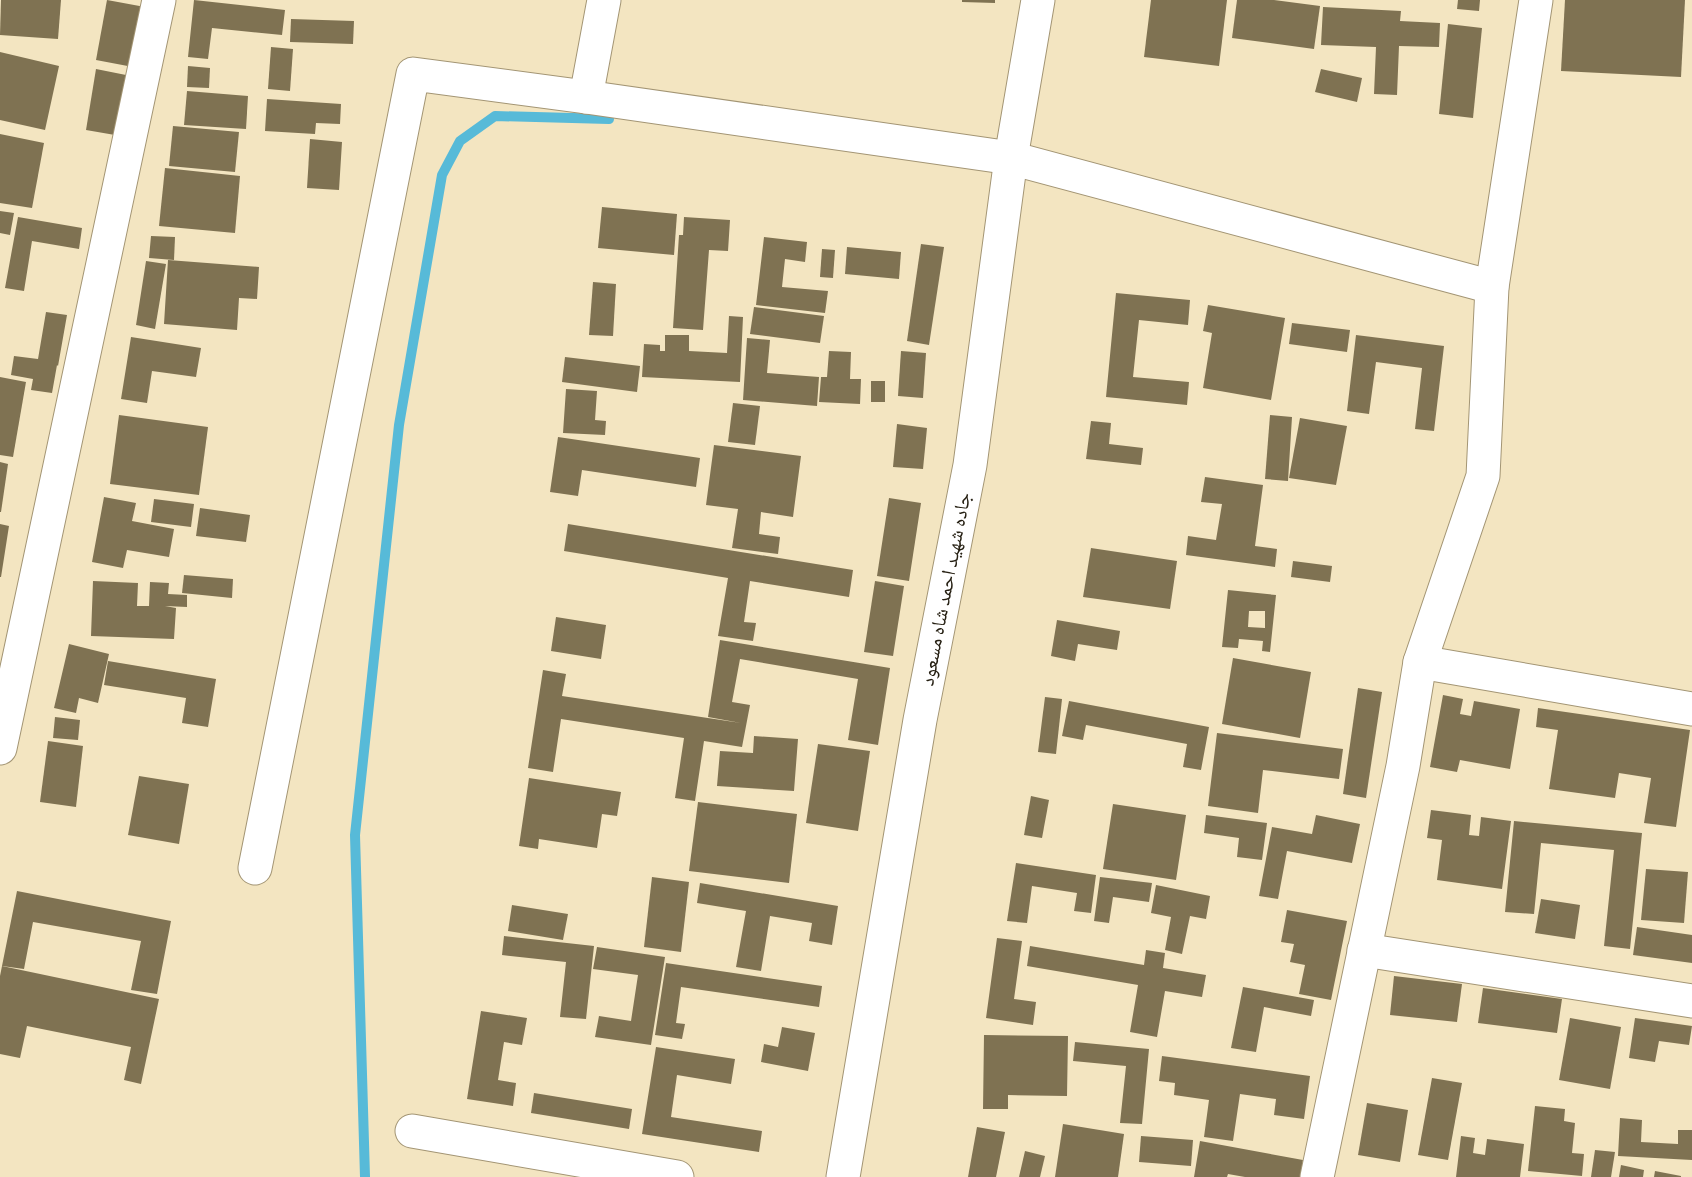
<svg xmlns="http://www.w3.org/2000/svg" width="1692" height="1177" font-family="'Crimson Pro','Noto Naskh Arabic',serif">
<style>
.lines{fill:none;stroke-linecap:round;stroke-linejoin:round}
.stream{stroke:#57bad8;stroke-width:10}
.building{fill:#7f7252;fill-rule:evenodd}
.minor-casing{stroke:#a39574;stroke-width:35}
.major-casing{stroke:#a39574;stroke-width:35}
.minor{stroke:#fff;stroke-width:33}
.major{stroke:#fff;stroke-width:33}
.labels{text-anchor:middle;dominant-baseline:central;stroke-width:4.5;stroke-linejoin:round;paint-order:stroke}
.street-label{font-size:20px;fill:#262013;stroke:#fff}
</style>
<rect width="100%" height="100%" fill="#f3e5c1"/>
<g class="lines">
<polyline class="stream" points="365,1177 355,835 399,425 442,175 460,141 495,116 609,119"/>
</g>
<g class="building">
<polygon points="1,0 61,0 58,39 0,35"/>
<polygon points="107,0 145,7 133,67 96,60"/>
<polygon points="194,0 285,10 282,35 212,28 208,59 188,57"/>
<polygon points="962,0 995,0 995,3 962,2"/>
<polygon points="1151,0 1227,0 1219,66 1144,57"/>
<polygon points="1237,0 1274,0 1320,6 1314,49 1232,38"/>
<polygon points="1458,0 1480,0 1479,11 1457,9"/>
<polygon points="1565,0 1685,0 1681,77 1561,71"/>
<polygon points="1323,7 1401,11 1400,21 1440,23 1439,47 1399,46 1397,95 1374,94 1376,47 1321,45"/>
<polygon points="291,19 354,21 353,44 290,42"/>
<polygon points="1448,24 1482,28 1473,118 1439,114"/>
<polygon points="271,47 293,49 290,91 268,89"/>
<polygon points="0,52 59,66 45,130 0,120"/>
<polygon points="188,66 210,68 209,88 187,87"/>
<polygon points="96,69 126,75 115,135 86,130"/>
<polygon points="1321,69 1362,78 1357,102 1315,92"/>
<polygon points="187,91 248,96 246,129 184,125"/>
<polygon points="267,99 341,104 340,124 316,123 315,134 265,131"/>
<polygon points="173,126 239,132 235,172 169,166"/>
<polygon points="0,134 44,143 32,208 0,203"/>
<polygon points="310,139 342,142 339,190 307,188"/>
<polygon points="165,168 240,176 235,233 159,226"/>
<polygon points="602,207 677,214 674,255 598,248"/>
<polygon points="0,211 14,213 10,235 0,233"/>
<polygon points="18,217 82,228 79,249 32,241 24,291 5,288"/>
<polygon points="684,217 730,220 728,251 709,250 703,330 673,328 679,235 683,235"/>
<polygon points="151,236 175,237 174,260 149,258"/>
<polygon points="764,237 807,242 805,262 785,259 782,287 828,291 825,313 756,305"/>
<polygon points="921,244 944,247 929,345 907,341"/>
<polygon points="847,247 901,252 899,279 845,274"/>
<polygon points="822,249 835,250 833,278 820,277"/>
<polygon points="168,260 259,267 257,299 239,298 237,330 164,324"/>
<polygon points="146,261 166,264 155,329 136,325"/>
<polygon points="593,282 616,284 613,336 589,335"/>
<polygon points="1116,293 1190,300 1188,325 1139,320 1133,377 1189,382 1187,405 1106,397"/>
<polygon points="1208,305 1285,318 1271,400 1203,388 1212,333 1203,331"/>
<polygon points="754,307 824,316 820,343 750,334"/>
<polygon points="46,312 67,315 58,366 57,365 52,393 31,390 33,379 11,375 14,356 38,359"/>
<polygon points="729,316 743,317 740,382 642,377 644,344 660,345 660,351 665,351 665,335 689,335 689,351 727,353"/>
<polygon points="1292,323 1350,330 1347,352 1289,344"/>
<polygon points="1356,335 1444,346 1434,431 1415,429 1422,368 1376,362 1369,414 1347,411"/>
<polygon points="131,337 201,348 196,377 152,371 147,403 121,399"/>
<polygon points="747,338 770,340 767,373 819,377 817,406 743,400"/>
<polygon points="829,351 851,352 850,379 861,379 860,404 819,402 821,377 827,377"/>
<polygon points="901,351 926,353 923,398 898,396"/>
<polygon points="565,357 640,366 637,392 562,382"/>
<polygon points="0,377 26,382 13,457 0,455"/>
<rect x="871" y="381" width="14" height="21"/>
<polygon points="566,389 597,391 595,420 606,421 605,435 563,433"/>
<polygon points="733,403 760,406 755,445 728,442"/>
<polygon points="119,415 208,427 199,495 110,484"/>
<polygon points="1270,415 1292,417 1288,481 1265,479"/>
<polygon points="1300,418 1347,426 1336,485 1289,478"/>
<polygon points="1091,421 1111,423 1109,444 1143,448 1141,465 1086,459"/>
<polygon points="897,424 927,428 923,469 893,467"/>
<polygon points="558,437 700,458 696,487 582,470 578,496 550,492"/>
<polygon points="714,445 801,456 793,517 761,512 759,534 780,537 778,554 732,548 738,509 706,505"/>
<polygon points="0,462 8,464 1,512 0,512"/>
<polygon points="1205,477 1263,485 1255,546 1277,549 1275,567 1186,555 1188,536 1216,540 1222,504 1201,502"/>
<polygon points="104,497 136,503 132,521 174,529 169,557 127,550 123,568 92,562"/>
<polygon points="889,498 921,503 909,581 877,576"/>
<polygon points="154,499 194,504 191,527 151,522"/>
<polygon points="200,508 250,515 246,542 196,536"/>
<polygon points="0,524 9,526 1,577 0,577"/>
<polygon points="568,524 853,570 849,597 750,581 744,622 756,623 753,641 718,636 728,578 564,551"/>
<polygon points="1091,548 1177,561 1170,609 1083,597"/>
<polygon points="1293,561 1332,566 1330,582 1291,577"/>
<polygon points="184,575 233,579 232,598 182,593"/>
<polygon points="93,581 138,583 137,606 149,606 150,582 169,583 168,594 187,595 187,607 165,606 176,608 174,639 91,636"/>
<polygon points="875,581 904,586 893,656 864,652"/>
<path d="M 1228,590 L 1276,595 L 1270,652 L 1262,651 L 1263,641 L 1239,639 L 1238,648 L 1222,647 ZM 1249,611 L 1265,611 L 1265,628 L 1248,627 Z"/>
<polygon points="556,617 606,625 601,659 551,651"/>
<polygon points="1057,620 1120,631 1117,650 1078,644 1075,661 1051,656"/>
<polygon points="720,640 890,668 878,745 848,740 858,679 740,659 732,702 750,705 742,747 704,741 695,801 675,798 684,738 561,719 553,772 528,768 543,670 566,674 562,696 741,723 708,717"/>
<polygon points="69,644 109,654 98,703 79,698 76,713 54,708"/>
<polygon points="1233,658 1311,672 1300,738 1222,724"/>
<polygon points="108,661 216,679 208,727 182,723 186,698 104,685"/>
<polygon points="1358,688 1382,692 1366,798 1343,794"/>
<polygon points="1443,695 1463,699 1460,714 1471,716 1474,701 1520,709 1510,769 1460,760 1457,772 1430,767"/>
<polygon points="1045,697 1062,699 1056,754 1038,752"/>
<polygon points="1069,701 1209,727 1201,770 1183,767 1187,744 1086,725 1083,740 1062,736"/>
<polygon points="1538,708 1690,730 1676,827 1644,823 1651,778 1619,773 1615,798 1549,789 1558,730 1536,727"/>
<polygon points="55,717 80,720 78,740 53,738"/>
<polygon points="1217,733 1343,749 1339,779 1263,770 1258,813 1208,806"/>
<polygon points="754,736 798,739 794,791 717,786 720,751 753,753"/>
<polygon points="48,741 83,746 76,807 40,802"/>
<polygon points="818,744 870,751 858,831 806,823"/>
<polygon points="139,776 189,784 179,844 128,835"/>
<polygon points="529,778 621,792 617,816 602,814 597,848 539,839 538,849 519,846"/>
<polygon points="1031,796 1049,800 1042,838 1024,835"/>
<polygon points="698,802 797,814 789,883 689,871"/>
<polygon points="1113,804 1186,815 1176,880 1103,869"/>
<polygon points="1431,810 1471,815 1469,835 1479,836 1481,817 1511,821 1502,889 1437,880 1442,840 1427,838"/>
<polygon points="1206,815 1267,823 1262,860 1237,857 1239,838 1204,833"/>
<polygon points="1316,815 1360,824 1352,863 1287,851 1278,899 1259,896 1272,827 1312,834"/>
<polygon points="1514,821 1642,833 1630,949 1604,946 1614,850 1541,843 1534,914 1505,912"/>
<polygon points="1016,863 1096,875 1091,913 1074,911 1077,893 1032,886 1027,923 1007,921"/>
<polygon points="1646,869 1688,872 1684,923 1641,920"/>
<polygon points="652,877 689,882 681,952 644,947"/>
<polygon points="1100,877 1152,883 1149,902 1113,897 1109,923 1094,921"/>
<polygon points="700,883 838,906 832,945 809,941 812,923 770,916 761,971 736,967 746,911 697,903"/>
<polygon points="1156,885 1210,896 1206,919 1190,916 1182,954 1165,950 1171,917 1151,913"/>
<polygon points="17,891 171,921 157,994 131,990 141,941 33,922 24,969 2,966"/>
<polygon points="1541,899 1580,905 1575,939 1535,933"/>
<polygon points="512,905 568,914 563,940 508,931"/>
<polygon points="1287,910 1347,921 1331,1000 1299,994 1305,965 1290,962 1294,944 1281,942"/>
<polygon points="1637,927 1692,935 1692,963 1633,955"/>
<polygon points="504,936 594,946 586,1019 560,1017 566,962 502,955"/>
<polygon points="997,938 1022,941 1014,999 1036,1002 1033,1025 986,1018"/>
<polygon points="1030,946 1144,965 1146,950 1165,953 1163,968 1206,975 1202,997 1165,991 1157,1037 1130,1032 1138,985 1027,966"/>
<polygon points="597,947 665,957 651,1045 595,1037 599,1016 631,1021 638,975 593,969"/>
<polygon points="666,963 822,986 819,1007 681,987 676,1023 685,1024 682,1039 655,1035"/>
<polygon points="2,966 159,999 141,1084 124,1080 131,1047 27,1026 20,1058 0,1054 0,976"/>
<polygon points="1394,976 1462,984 1457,1022 1390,1015"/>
<polygon points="1243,987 1314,1000 1311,1016 1264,1007 1256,1052 1231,1048"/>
<polygon points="1483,988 1562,999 1557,1033 1478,1023"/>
<polygon points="481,1011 527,1018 522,1045 504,1042 498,1080 516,1083 513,1106 467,1099"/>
<polygon points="1570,1018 1621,1027 1610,1089 1559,1080"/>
<polygon points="1635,1018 1692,1026 1689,1045 1659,1041 1655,1062 1629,1058"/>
<polygon points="782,1027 815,1033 808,1071 761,1062 764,1044 778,1047"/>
<polygon points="984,1035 1068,1036 1067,1096 1008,1095 1008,1109 983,1109"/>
<polygon points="1075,1042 1149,1049 1142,1124 1120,1123 1126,1066 1073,1061"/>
<polygon points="656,1047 735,1059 731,1084 677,1075 671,1117 762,1131 759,1152 642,1134"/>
<polygon points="1162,1056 1310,1076 1304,1119 1274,1115 1276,1099 1240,1094 1233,1141 1204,1137 1209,1100 1174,1095 1175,1083 1159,1081"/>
<polygon points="1432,1078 1462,1083 1448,1160 1418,1155"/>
<polygon points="534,1093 632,1109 629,1129 531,1113"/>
<polygon points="1367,1103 1408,1110 1400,1162 1358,1155"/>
<polygon points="1535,1106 1565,1109 1564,1121 1575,1123 1572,1153 1584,1154 1582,1176 1528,1171"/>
<polygon points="1620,1118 1642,1120 1641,1142 1678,1144 1678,1130 1692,1130 1692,1160 1618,1156"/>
<polygon points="1063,1124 1124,1134 1118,1177 1055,1177"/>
<polygon points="977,1127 1005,1132 996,1177 968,1177"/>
<polygon points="1141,1136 1193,1140 1191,1166 1139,1162"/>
<polygon points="1461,1136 1475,1138 1473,1153 1485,1155 1487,1139 1524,1144 1520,1177 1456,1177"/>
<polygon points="1200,1141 1303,1160 1300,1177 1245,1177 1228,1174 1227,1177 1194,1177"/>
<polygon points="1595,1150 1615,1152 1611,1177 1591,1177"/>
<polygon points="1025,1151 1045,1156 1040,1177 1019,1177"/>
<polygon points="1621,1165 1644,1170 1643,1177 1619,1177"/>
<polygon points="1655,1171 1681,1176 1681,1177 1654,1177"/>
</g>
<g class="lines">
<defs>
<g id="minor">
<polyline points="586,97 604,0"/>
<polyline points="1420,662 1692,709"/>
<polyline points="0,748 159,0"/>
<polyline points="255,868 413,74 586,97 1011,158 1492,287"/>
<polyline points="1364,950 1692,1001"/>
<polyline points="412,1131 677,1177"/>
<polyline points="1317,1177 1403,766 1420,662 1483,476 1492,287 1536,0"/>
</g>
<polyline id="major" points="843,1177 920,720 970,465 1011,158 1038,0"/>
</defs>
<use href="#minor" class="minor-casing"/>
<use href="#major" class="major-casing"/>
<use href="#minor" class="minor"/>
<use href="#major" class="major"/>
</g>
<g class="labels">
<g class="street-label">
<text transform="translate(945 589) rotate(-79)">جاده شهيد احمد شاه مسعود</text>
</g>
</g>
</svg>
